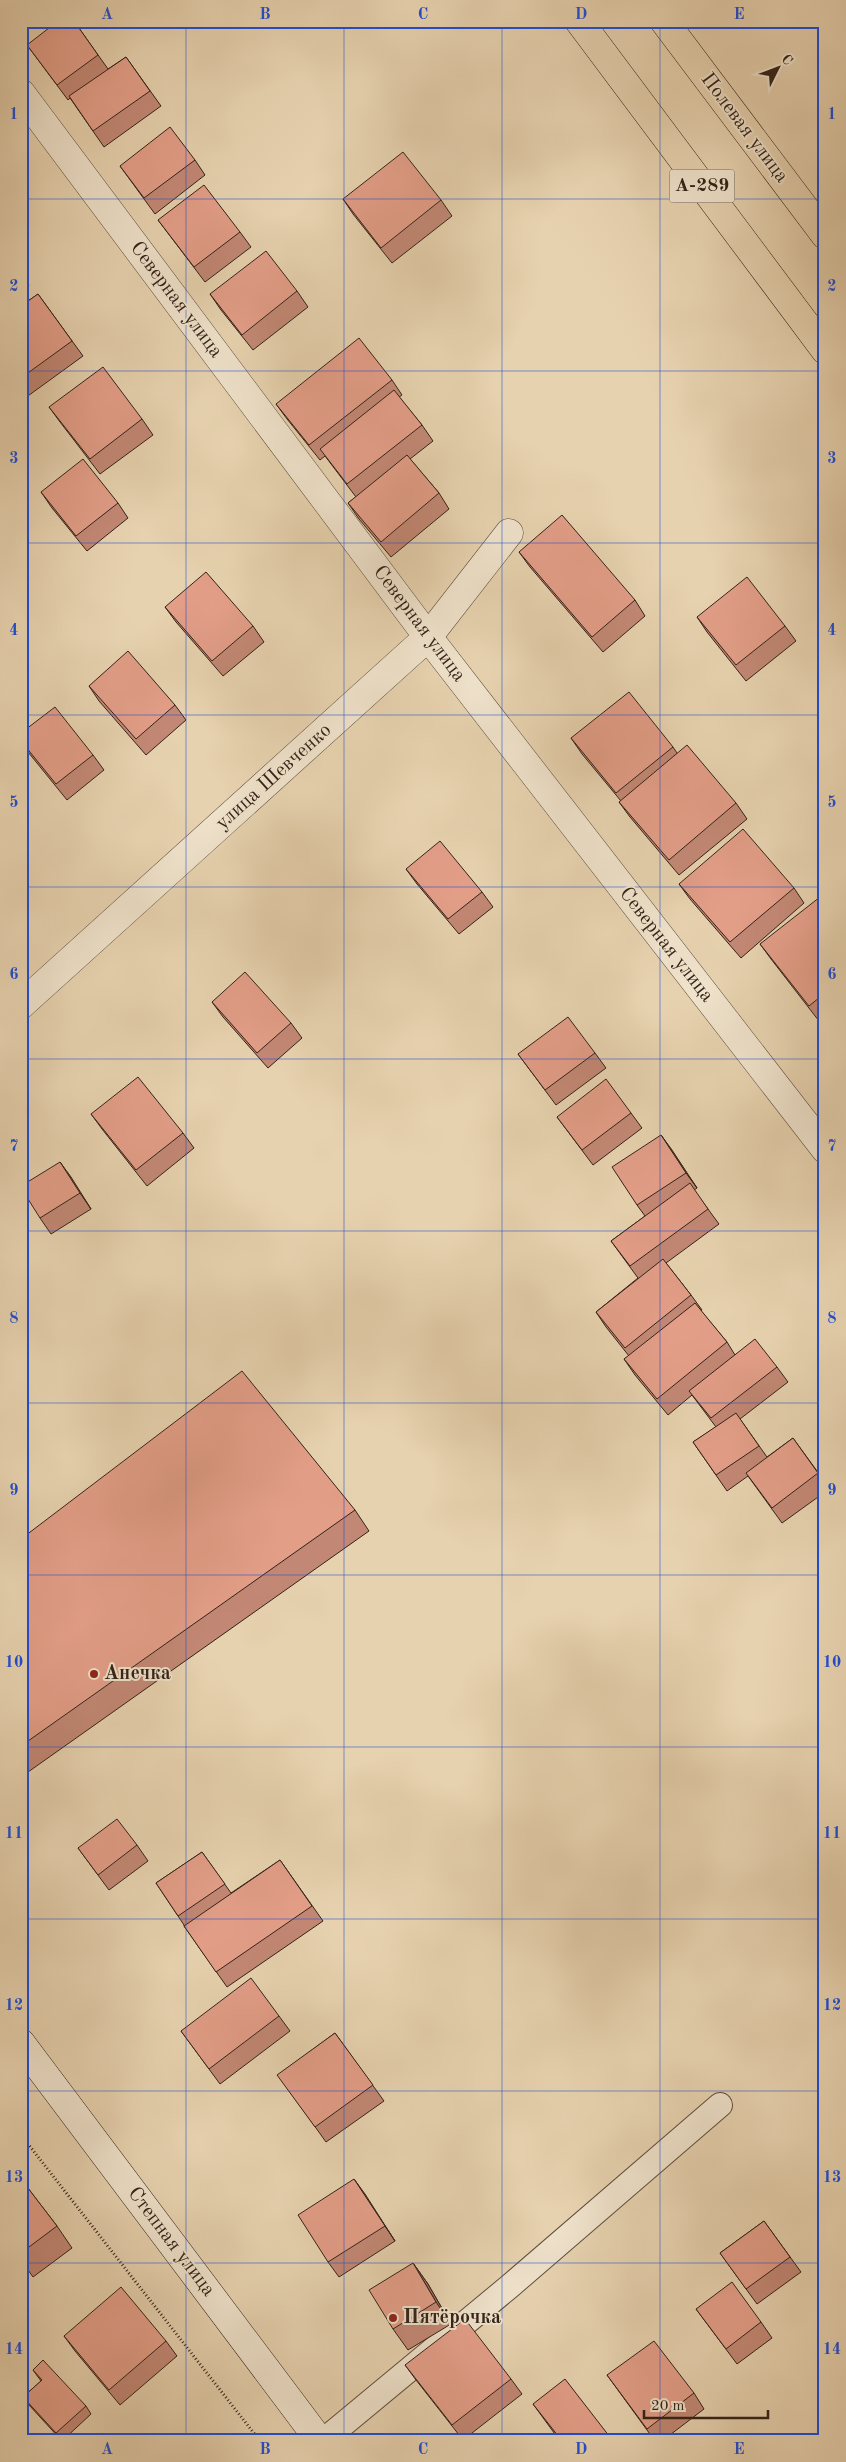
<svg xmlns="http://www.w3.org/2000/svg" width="846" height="2462" font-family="'Old Standard TT',serif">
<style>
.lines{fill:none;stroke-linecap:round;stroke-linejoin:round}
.service-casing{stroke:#604e3e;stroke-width:26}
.minor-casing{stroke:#604e3e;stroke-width:29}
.secondary-casing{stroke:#332219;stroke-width:29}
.trunk-casing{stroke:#332219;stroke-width:29}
.path{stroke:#332219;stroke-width:3;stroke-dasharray:1 2.5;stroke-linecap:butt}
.service{stroke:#efe2cb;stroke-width:24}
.minor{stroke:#efe2cb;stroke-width:28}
.secondary{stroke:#efe2cb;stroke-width:28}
.trunk{stroke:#e7d2af;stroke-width:28}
.wall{fill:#c38875;stroke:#332219}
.shaded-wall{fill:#9f6f5f;stroke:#332219}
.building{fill:#e39e88;stroke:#332219}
.grid{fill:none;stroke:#1d4ed8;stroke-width:1;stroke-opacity:0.55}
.poi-dot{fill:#8f2418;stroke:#efe2cb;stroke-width:2}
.labels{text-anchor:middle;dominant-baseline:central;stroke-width:4;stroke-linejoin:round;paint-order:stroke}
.shield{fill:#efe2cb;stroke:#6b5c4e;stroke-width:1}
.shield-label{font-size:19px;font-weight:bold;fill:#332219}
.street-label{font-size:20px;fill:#332219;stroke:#efe2cb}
.poi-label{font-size:20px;font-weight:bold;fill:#332219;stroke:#efe2cb;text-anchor:start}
.neatline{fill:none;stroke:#1d4ed8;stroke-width:2}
.grid-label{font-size:16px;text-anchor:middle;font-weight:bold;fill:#1d4ed8}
</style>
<rect width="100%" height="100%" fill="#e7d2af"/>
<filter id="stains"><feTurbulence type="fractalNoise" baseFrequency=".004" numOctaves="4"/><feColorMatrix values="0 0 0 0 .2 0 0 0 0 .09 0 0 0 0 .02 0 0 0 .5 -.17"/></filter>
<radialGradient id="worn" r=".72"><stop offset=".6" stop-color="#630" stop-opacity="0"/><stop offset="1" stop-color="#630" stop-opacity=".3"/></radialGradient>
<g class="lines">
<defs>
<polyline id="service" points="323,2441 510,2286 720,2105"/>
<g id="minor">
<polyline points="21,93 428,637 825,1149"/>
<polyline points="21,1005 428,637 509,533"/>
</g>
<polyline id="secondary" points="21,2043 320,2441"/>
<g id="trunk">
<polyline points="579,21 825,350"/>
<polyline points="664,21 825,235"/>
</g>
</defs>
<use href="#service" class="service-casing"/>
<use href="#minor" class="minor-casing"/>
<use href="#secondary" class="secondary-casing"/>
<use href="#trunk" class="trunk-casing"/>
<polyline class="path" points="21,2135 260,2441"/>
<use href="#service" class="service"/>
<use href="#minor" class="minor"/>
<use href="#secondary" class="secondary"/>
<use href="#trunk" class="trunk"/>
</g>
<g class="wall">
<polygon points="21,21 31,21 21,28"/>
<polygon points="74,21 108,69 126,57 161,106 104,147 70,98 68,100 27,45"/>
<polygon points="195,160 205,175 155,214 120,166"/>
<polygon points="343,199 441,200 452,216 392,263 353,214"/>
<polygon points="158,220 240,232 251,247 205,282"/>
<polygon points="21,274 29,286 21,292"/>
<polygon points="297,291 308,307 253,350 221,310 210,294"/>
<polygon points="38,294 83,356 21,401 21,306"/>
<polygon points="392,380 402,395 399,397 422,425 433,441 410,459 439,493 449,509 391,557 359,519 348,503 356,497 325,456 320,460 287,419 276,404"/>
<polygon points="49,407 142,419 153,435 100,474 60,422"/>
<polygon points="41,492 118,503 128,518 87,551 52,508"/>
<polygon points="519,552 635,600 645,616 603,652 530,567"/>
<polygon points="165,607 253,626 264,642 223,676 176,622"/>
<polygon points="697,617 785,626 796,641 746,681 707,632"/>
<polygon points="89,686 175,705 186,720 146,755 99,701"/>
<polygon points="21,733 93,755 104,770 67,800 28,752 21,742"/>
<polygon points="571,738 673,747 677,753 736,803 747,819 679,875 630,817 619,802 621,801 582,754"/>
<polygon points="406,869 482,892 493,907 459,934 417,884"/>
<polygon points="679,884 794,888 804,903 741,958 690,899"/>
<polygon points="825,904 825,1017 819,1021 771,959 760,944"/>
<polygon points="212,1002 291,1023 302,1038 268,1068 223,1017"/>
<polygon points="595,1053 606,1068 556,1105 518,1054"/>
<polygon points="631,1113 642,1128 593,1165 557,1117"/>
<polygon points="91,1114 183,1133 194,1148 147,1186 102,1129"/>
<polygon points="661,1135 697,1188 694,1190 719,1224 666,1263 691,1295 702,1310 701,1311 727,1342 735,1355 777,1367 788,1382 740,1419 767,1457 793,1438 825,1482 825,1492 782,1523 748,1476 727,1491 693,1442 716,1427 692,1395 668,1415 635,1375 624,1359 629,1356 606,1327 596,1312 638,1278 611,1241 645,1216 637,1205"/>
<polygon points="60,1162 91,1209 51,1234 40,1218"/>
<polygon points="355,1510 369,1531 21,1777 21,1539"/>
<polygon points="137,1845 148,1861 109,1890 78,1848"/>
<polygon points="202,1852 231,1893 280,1860 323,1921 227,1987 184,1926 184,1925 156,1883"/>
<polygon points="279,2016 290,2031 220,2084 181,2031"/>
<polygon points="335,2033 384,2101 326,2142 278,2075"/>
<polygon points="21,2179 57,2226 72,2248 33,2277 21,2260"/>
<polygon points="354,2179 395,2241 339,2277 328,2262"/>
<polygon points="764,2221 801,2272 757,2304 720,2253"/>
<polygon points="413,2263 428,2284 451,2324 408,2350 393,2329"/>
<polygon points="696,2309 761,2322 772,2338 737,2364"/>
<polygon points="64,2336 166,2341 177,2356 120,2405 75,2351"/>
<polygon points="405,2365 511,2379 522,2394 463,2440 416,2380"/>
<polygon points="33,2370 86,2406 91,2414 62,2441 29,2405 23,2397 41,2381"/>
<polygon points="607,2375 694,2393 704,2409 662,2441 655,2441"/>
<polygon points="533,2404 613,2441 560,2441"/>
</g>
<g class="shaded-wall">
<polygon points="661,1135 672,1150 697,1188 686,1173"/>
<polygon points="60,1162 71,1177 91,1209 80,1193"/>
<polygon points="354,2179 365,2194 395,2241 385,2226"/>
<polygon points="413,2263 428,2284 451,2324 436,2302"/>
</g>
<g class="building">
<polygon points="58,21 74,21 98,55 57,85 27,45"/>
<polygon points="126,57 150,91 93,131 69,96"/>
<polygon points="170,127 195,160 144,198 120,166"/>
<polygon points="403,152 441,200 381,248 343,199"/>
<polygon points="204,185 240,232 194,267 158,220"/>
<polygon points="266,251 297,291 242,335 210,294"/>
<polygon points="38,294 72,341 21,378 21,306"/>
<polygon points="359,338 392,380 309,445 276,404"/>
<polygon points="103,367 142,419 90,459 49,407"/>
<polygon points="394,390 422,425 347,484 320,449"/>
<polygon points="407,455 439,493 381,542 348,503"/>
<polygon points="83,459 118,503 76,536 41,492"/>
<polygon points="562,515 635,600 592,637 519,552"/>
<polygon points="206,572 253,626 212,661 165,607"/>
<polygon points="747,577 785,626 736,665 697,617"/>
<polygon points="128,651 175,705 136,739 89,686"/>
<polygon points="629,692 673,747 616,793 571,738"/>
<polygon points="55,707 93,755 56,784 21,741 21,733"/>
<polygon points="687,745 736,803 669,860 619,802"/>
<polygon points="743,829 794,888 730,942 679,884"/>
<polygon points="440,841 482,892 448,919 406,869"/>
<polygon points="820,897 825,904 825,993 809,1006 760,944"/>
<polygon points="245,972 291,1023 257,1053 212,1002"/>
<polygon points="568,1017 595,1053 545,1090 518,1054"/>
<polygon points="138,1077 183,1133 136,1170 91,1114"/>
<polygon points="606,1079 631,1113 582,1150 557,1117"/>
<polygon points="661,1135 686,1173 637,1205 612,1167"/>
<polygon points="60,1162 80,1193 40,1218 21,1188 21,1186"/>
<polygon points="690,1183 708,1209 630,1266 611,1241"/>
<polygon points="663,1259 691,1295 625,1348 596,1312"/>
<polygon points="695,1303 727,1342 657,1399 624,1359"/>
<polygon points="755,1339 777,1367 711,1418 689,1391"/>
<polygon points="242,1371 355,1510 21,1746 21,1539"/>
<polygon points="736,1413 759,1446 716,1475 693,1442"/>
<polygon points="793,1438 818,1473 772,1508 746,1473"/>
<polygon points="117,1819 137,1845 98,1875 78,1848"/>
<polygon points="202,1852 225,1884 178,1916 156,1883"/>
<polygon points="280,1860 312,1906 216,1972 184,1926"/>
<polygon points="251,1978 279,2016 209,2069 181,2031"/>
<polygon points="335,2033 373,2085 315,2127 277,2075"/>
<polygon points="21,2179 57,2226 21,2253"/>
<polygon points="354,2179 385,2226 328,2262 298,2215"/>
<polygon points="764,2221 790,2257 746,2289 720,2253"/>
<polygon points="413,2263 436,2302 393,2329 369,2290"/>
<polygon points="732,2282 761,2322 726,2349 696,2309"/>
<polygon points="121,2287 166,2341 109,2390 64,2336"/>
<polygon points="465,2319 511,2379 452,2425 405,2365"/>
<polygon points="654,2341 694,2393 647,2429 607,2375"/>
<polygon points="43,2360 86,2406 56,2433 23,2397 42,2380 33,2370"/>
<polygon points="565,2379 613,2441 562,2441 533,2404"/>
</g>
<path class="grid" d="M 186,21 L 186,2441M 344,21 L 344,2441M 502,21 L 502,2441M 660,21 L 660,2441M 21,199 L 825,199M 21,371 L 825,371M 21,543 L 825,543M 21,715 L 825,715M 21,887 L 825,887M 21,1059 L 825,1059M 21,1231 L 825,1231M 21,1403 L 825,1403M 21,1575 L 825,1575M 21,1747 L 825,1747M 21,1919 L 825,1919M 21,2091 L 825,2091M 21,2263 L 825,2263"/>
<g class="poi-dot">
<circle cx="94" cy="1674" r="5"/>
<circle cx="393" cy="2318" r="5"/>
</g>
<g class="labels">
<rect class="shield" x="669.5" y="169.5" width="65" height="33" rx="4"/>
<g class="shield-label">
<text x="702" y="186">А-289</text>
</g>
<g class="street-label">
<text transform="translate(744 128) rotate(53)">Полевая улица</text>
<text transform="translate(176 300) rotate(53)">Северная улица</text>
<text transform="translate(419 624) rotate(53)">Северная улица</text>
<text transform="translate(274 777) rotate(-42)">улица Шевченко</text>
<text transform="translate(666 945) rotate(52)">Северная улица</text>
<text transform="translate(171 2242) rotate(53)">Степная улица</text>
</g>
<g class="poi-label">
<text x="104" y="1674">Анечка</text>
<text x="403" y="2318">Пятёрочка</text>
</g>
</g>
<rect width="846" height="2462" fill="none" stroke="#e7d2af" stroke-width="55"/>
<g transform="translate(778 68) rotate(48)" stroke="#efe2cb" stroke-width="4" paint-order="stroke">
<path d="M0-4L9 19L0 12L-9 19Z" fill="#332219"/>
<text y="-8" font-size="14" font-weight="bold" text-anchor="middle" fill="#332219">С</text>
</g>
<path d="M644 2410v8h124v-8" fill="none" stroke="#332219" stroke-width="2.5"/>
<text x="651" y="2410" font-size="15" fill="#332219" stroke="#efe2cb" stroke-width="4" paint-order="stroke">20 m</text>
<rect x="28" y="28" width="790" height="2406" class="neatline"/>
<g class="grid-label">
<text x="107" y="19">A</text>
<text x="265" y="19">B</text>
<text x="423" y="19">C</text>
<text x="581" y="19">D</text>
<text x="739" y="19">E</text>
<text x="14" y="119">1</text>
<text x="832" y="119">1</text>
<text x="14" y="291">2</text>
<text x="832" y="291">2</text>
<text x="14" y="463">3</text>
<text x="832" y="463">3</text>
<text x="14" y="635">4</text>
<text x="832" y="635">4</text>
<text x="14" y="807">5</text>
<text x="832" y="807">5</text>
<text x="14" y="979">6</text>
<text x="832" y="979">6</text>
<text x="14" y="1151">7</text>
<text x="832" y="1151">7</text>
<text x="14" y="1323">8</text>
<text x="832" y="1323">8</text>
<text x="14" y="1495">9</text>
<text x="832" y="1495">9</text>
<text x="14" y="1667">10</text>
<text x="832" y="1667">10</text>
<text x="14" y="1838">11</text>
<text x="832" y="1838">11</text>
<text x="14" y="2010">12</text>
<text x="832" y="2010">12</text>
<text x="14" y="2182">13</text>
<text x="832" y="2182">13</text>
<text x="14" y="2354">14</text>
<text x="832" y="2354">14</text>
<text x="107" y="2454">A</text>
<text x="265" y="2454">B</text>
<text x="423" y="2454">C</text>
<text x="581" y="2454">D</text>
<text x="739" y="2454">E</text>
</g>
<rect width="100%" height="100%" filter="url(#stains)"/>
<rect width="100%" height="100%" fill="url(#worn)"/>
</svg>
